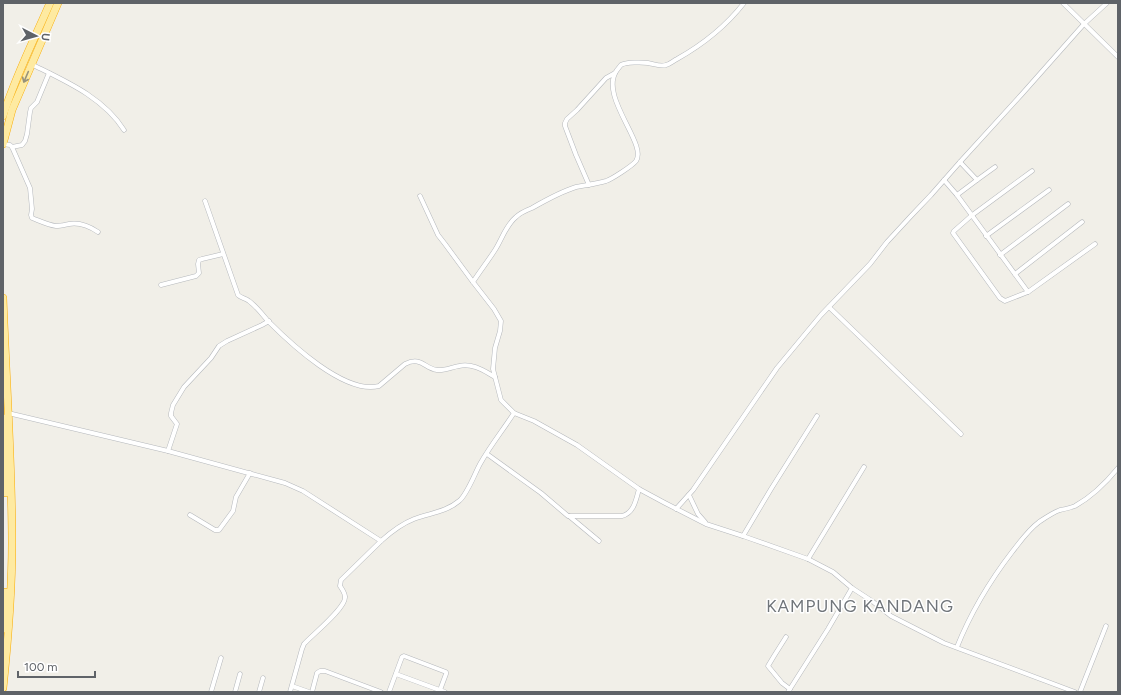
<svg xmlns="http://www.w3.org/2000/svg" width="1121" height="695" font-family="Figtree,sans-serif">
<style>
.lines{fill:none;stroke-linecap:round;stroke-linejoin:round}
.minor-casing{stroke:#b5b8bc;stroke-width:5}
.trunk-casing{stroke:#f9ab00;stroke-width:8}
.minor{stroke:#fff;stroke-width:4}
.trunk{stroke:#feeaa1;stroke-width:7}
.oneway{stroke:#97927c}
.labels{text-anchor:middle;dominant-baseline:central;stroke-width:3;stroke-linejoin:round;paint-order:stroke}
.quarter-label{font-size:17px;letter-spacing:1px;fill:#70757a;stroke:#fff}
</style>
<rect width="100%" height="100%" fill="#f1efe8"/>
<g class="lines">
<defs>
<g id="minor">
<polyline points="1063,3 1118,57"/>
<path d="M 31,64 C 65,81 103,97 124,130"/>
<path d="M 3,144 L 10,145 L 12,147 L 30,188 L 32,209 L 31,215 L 32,218 C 40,221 48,225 56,226 C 60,226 64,225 69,224 C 80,222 89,226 98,232"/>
<polyline points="12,147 22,145 25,141 27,134 30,112 31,108 37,102 49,73"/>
<polyline points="960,162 977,180 995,167"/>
<polyline points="944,180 957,195"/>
<polyline points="977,180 957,195 1028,292 1095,244"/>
<polyline points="589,185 576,155 565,126 565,123 567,119 577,110 606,78 615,73"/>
<polyline points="420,196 438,235 445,244 473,282"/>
<path d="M 205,201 L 238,295 C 241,298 245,298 249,301 C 256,306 262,314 268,321 C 290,343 345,395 379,386 L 405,364 C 421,356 424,368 437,370 C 445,371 452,367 459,366 C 473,363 484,371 495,377"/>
<polyline points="986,236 1049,190"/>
<polyline points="1000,255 1068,204"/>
<polyline points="1015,274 1082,222"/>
<polyline points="161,285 196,276 199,273 198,264 199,260 202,259 223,254"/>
<polyline points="1028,292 1005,301 1000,298 953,233 954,231 971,216 1032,171"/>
<polyline points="829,307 961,434"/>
<path d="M 8,413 L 168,451 L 285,483 L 303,491 L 381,541 L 341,580 L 340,586 C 342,589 345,593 345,597 C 346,608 312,635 304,644 L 302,649 L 290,692"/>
<polyline points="514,413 534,421 577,445 639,489 665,503 706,524 743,536 808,559 833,572 852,588 828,629 788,692"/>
<polyline points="168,451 177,424 171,416 171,413 173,405 184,387 211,358 219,346 227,341 262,325 269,321"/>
<path d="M 487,454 L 541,493 L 568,516 L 622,516 C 634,513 636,500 639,489"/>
<polyline points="689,495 698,514 705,522"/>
<polyline points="676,509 693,490 777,368 821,315 870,264 887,242 911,216 931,195 960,162 1022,94 1084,24 1107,3"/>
<polyline points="190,515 215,530 219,530 233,511 236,497 250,473"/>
<polyline points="569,516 599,541"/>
<polyline points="743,536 771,489 817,416"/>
<path d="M 381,541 C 391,532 401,524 414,519 C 430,513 446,512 459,501 C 467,495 475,473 480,464 C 490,446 503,430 514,413 L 501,400 L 493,369 L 495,348 L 500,331 L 501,321 L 494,309 L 473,282 C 480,271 488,261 495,250 C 502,239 506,225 516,217 C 520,213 527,210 532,208 C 546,200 560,192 576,187 C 586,185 596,184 606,181 C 612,179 632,166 636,161 C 648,144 598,96 617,70 C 618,69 620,66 621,65 C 626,62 642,62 648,63 C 654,64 660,67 666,65 C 670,64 673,61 677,59 C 702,45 726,26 744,3"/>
<polyline points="808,559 864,467"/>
<polyline points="852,588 872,601 891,616 944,643 1075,692"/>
<polyline points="786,637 774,656 768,666 782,683 790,689"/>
<path d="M 957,647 C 971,612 989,582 1012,552 C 1020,542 1028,530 1039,522 C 1045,518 1052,513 1060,510 C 1065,509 1070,508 1075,506 C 1093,496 1105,484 1118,468"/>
<polyline points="396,674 445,692"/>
<polyline points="292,686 309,692"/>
<polyline points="211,692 221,658"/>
<polyline points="235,692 240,674"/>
<polyline points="259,692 263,678"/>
<polyline points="312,692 317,673 320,671 325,671 381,692"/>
<polyline points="389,692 402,657 404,656 446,672 446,674 440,690"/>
<polyline points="1080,692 1106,626"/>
</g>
<g id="trunk">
<path d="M 3,116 C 15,77 34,40 50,3"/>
<polyline points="3,144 12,110 58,3"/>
<path d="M 3,298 C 6,380 12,461 12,543 C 12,591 8,640 3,688"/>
<polyline points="4,418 6,493"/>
<polyline points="3,629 6,592"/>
</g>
</defs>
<use href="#minor" class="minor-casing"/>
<use href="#trunk" class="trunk-casing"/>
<use href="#minor" class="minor"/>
<use href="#trunk" class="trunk"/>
</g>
<defs><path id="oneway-shaft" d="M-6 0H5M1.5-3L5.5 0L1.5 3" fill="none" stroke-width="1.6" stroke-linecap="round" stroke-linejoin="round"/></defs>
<use class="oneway" href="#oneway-shaft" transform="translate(26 77) rotate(113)"/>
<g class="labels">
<g class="quarter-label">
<text x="860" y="606">KAMPUNG KANDANG</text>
</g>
</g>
<rect width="1121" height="695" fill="none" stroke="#5f6368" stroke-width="8"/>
<g transform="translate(36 36) rotate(96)" stroke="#ffffff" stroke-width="3" paint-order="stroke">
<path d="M0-3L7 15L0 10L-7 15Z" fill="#5f6368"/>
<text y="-6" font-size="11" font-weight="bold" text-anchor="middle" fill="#5f6368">U</text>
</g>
<path d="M18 671v6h77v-6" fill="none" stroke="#5f6368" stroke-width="2"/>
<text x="24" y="671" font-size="12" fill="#5f6368" stroke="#ffffff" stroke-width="3" paint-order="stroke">100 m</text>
</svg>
